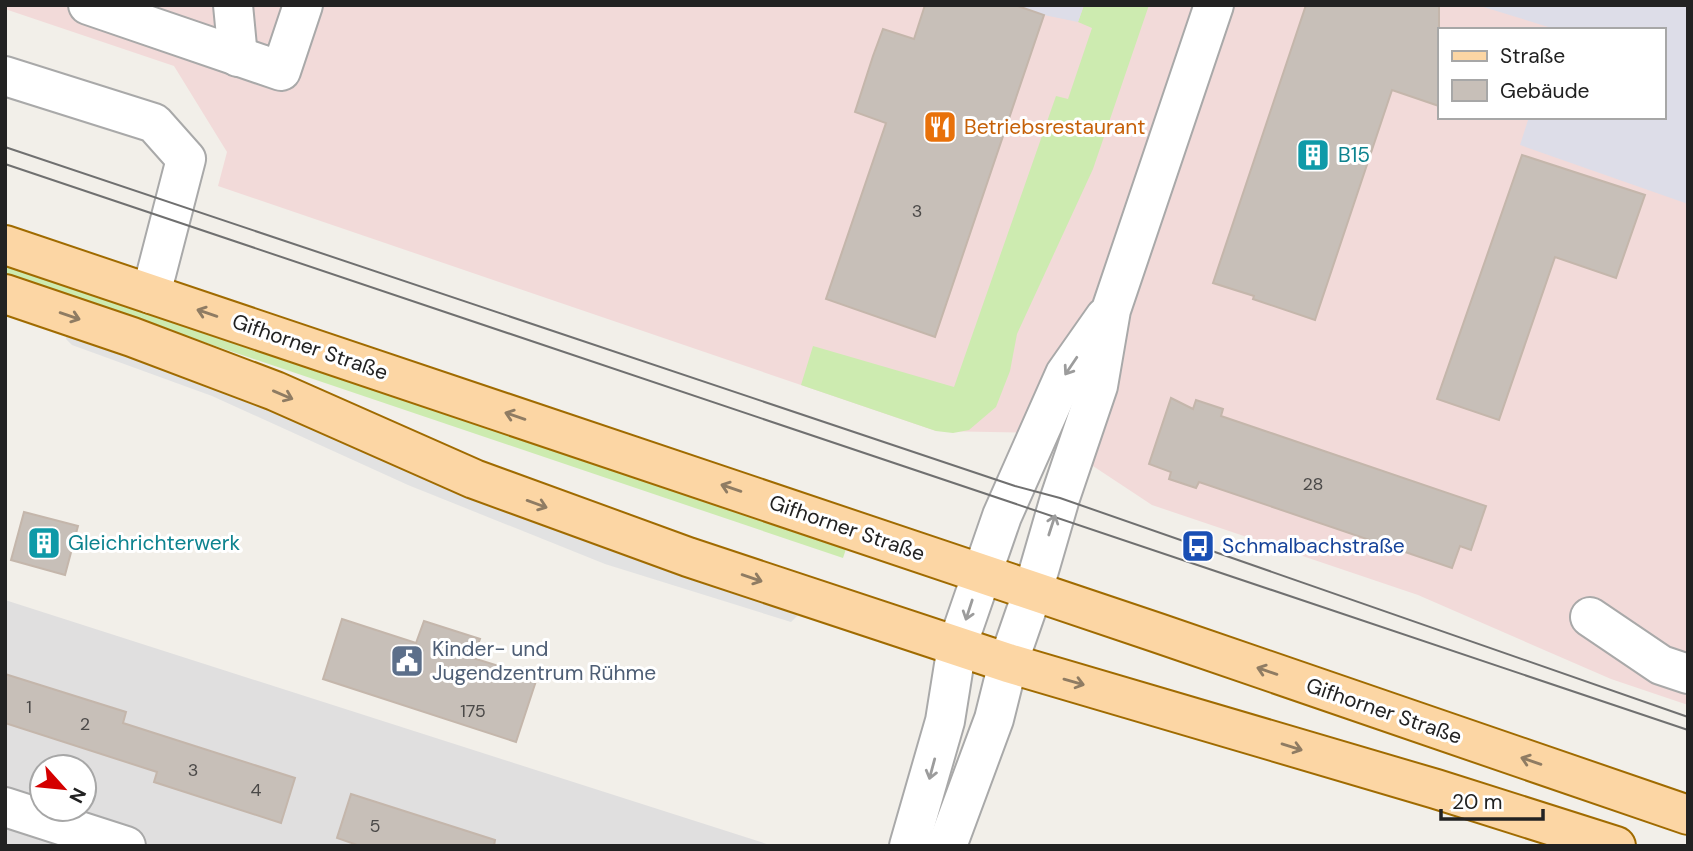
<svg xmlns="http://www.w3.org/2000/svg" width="1693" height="851" font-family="'DM Sans',sans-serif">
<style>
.residential{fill:#e0dfdf;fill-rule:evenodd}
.commercial{fill:#f2dad9;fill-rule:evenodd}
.grass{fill:#cdebb0}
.parking{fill:#e2e2e2}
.plaza{fill:#dddde8}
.building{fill:#c7bfb8;stroke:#c4b6ab;stroke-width:2}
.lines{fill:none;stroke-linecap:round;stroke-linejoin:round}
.minor-casing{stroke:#a9a9a9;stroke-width:42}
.major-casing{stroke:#a06b00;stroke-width:42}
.minor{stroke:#fff;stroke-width:38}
.major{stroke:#fcd6a4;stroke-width:38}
.tram{stroke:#707070;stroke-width:2}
.oneway{stroke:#8f7c63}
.oneway2{stroke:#9c9c9c}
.labels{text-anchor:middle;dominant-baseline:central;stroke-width:6;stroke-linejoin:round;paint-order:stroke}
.number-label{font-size:18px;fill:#4b4948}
.food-label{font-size:21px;fill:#c56008;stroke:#fff;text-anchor:start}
.culture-label{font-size:21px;fill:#0d838f;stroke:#fff;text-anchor:start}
.street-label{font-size:21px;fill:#222;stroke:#fff}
.transit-label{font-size:21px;fill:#164399;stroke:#fff;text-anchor:start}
.service-label{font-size:21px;fill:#4e5e75;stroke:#fff;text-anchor:start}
</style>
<rect width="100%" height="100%" fill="#f2efe9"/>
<path class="residential" d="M 5,600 L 773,846 L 5,846 ZM 42,767 L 84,767 L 84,809 L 42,809 Z"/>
<path class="commercial" d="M 5,5 L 1688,5 L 1688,705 L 1611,679 L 1418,595 L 1152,505 L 1043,433 L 936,431 L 218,186 L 227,152 L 174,66 L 5,9 ZM 1439,30 L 1663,30 L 1663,117 L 1439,117 Z"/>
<g class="grass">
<polygon points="1084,5 1149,5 1093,169 1017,334 1010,371 996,407 969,430 953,433 936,431 801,385 813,346 954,387 1056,96 1068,99 1092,28 1078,22"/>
<polygon points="5,266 846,549 843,558 5,275"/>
</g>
<polygon class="parking" points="66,329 806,615 798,615 791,622 605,564 408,485 212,396 72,345 66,339"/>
<g class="plaza">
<polygon points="1015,5 1084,5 1078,22 1044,15"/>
<polygon points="1477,5 1688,5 1688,204 1520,145 1529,117 1663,117 1663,30 1558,30"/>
</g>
<g class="building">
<polygon points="925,5 1015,5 1044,15 935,337 826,299 886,123 855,112 873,56 883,29 914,39"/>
<polygon points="1306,5 1439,5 1439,106 1392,90 1315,320 1253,299 1254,296 1213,283"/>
<polygon points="1522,155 1645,195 1616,278 1555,257 1499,420 1437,399"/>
<polygon points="1171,398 1193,409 1196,400 1223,409 1221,416 1486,506 1471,550 1460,546 1452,568 1199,482 1196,488 1169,479 1171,472 1149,464"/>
<polygon points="24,512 78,526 65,575 11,560"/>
<polygon points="342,619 416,643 424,621 480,639 473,658 537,678 516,742 323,679"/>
<polygon points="5,674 126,712 123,723 295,778 281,823 154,782 157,772 5,723"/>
<polygon points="351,794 495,840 494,846 360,846 337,838"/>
</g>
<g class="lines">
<defs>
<g id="minor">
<polyline points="88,5 281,71 303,5"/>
<polyline points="233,5 238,57"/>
<polyline points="5,76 154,123 186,159 151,294"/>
<polyline points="1590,617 1661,665 1688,674"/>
<polyline points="5,807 126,846"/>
<polyline points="909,846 945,721 957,646 1002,516 1065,374 1105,317"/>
<polyline points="947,846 994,719 1008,663 1033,591 1060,498 1098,386 1111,310 1214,5"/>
</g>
<g id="major">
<polyline points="5,245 1158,633 1688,815"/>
<polyline points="5,294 132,337 275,391 474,479 688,557 1008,663 1436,789 1616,846"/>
</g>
</defs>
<use href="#minor" class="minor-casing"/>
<use href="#major" class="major-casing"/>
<use href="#minor" class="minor"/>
<use href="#major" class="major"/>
<g class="tram">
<polyline points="5,147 1015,486 1060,498 1688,717"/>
<polyline points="5,164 1688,730"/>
</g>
</g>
<defs><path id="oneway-shaft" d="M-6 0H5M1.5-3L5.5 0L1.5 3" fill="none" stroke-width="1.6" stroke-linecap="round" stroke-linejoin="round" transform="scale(1.75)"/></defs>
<g class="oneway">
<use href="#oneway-shaft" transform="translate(207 313) rotate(-161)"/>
<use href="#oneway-shaft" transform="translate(70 316) rotate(19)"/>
<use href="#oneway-shaft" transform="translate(283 395) rotate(23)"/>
<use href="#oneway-shaft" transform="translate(515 416) rotate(-161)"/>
<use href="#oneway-shaft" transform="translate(731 488) rotate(-161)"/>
<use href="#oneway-shaft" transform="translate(537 504) rotate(20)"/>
<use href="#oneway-shaft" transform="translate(752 578) rotate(19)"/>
<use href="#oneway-shaft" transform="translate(1267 671) rotate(-161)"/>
<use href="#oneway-shaft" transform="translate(1074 682) rotate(16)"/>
<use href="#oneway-shaft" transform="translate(1292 747) rotate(17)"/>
<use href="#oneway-shaft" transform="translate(1531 761) rotate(-161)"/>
</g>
<g class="oneway2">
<use href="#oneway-shaft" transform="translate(1071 366) rotate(124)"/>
<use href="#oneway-shaft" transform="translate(1052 525) rotate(-72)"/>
<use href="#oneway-shaft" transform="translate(969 610) rotate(108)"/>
<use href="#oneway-shaft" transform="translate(932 769) rotate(105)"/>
</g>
<defs>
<symbol id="restaurant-square" viewBox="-11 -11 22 22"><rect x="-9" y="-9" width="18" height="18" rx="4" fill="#e8710a" stroke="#fff"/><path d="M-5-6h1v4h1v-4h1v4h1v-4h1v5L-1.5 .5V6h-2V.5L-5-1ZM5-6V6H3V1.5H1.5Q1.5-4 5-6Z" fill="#fff"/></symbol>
<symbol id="building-square" viewBox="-11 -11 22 22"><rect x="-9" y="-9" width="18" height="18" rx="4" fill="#0f9aa8" stroke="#fff"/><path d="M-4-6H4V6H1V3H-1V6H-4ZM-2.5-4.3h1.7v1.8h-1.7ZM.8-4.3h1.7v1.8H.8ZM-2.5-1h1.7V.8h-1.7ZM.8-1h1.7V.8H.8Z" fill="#fff"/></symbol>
<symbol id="bus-square" viewBox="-11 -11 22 22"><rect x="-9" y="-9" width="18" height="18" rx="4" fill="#1a4fb4" stroke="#fff"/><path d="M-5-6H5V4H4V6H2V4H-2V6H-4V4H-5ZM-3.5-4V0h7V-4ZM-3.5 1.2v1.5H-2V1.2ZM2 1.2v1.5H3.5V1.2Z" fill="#fff"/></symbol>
<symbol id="civic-square" viewBox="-11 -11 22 22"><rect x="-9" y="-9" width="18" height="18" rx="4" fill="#5c6f8a" stroke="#fff"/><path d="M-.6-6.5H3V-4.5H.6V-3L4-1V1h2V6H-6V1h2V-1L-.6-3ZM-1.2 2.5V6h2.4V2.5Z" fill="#fff"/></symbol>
</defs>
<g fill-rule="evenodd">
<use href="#restaurant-square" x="921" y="108" width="38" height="38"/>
<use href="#building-square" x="1294" y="136" width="38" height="38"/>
<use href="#building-square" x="25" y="524" width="38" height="38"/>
<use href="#bus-square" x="1179" y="527" width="38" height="38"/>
<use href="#civic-square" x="388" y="642" width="38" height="38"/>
</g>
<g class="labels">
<g class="number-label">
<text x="917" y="211">3</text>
<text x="1313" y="484">28</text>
<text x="29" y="707">1</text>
<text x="473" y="711">175</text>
<text x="85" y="724">2</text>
<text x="193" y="770">3</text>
<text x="256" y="790">4</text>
<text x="375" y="826">5</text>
</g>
<g class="food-label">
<text x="964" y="127">Betriebsrestaurant</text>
</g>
<g class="culture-label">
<text x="1338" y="155">B15</text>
<text x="68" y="543">Gleichrichterwerk</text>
</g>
<g class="street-label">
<text transform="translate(310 347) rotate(19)">Gifhorner Straße</text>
<text transform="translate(847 528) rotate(19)">Gifhorner Straße</text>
<text transform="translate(1384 711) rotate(19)">Gifhorner Straße</text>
</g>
<g class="transit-label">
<text x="1222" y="546">Schmalbachstraße</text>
</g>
<g class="service-label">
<text x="432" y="649">Kinder- und<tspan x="432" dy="24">Jugendzentrum Rühme</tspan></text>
</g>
</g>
<rect width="1693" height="851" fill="none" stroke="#222222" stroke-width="14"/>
<rect x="1438" y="28" width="228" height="91" fill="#ffffff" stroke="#a7a7a7" stroke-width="2"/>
<rect x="1452" y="51" width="35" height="10" fill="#fcd6a4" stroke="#a7a7a7" stroke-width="2"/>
<text x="1500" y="63" font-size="21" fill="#222222">Straße</text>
<rect x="1452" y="80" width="35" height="21" fill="#c7bfb8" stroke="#a7a7a7" stroke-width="2"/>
<text x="1500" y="98" font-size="21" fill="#222222">Gebäude</text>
<g transform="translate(63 788) rotate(117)"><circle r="33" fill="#ffffff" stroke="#a7a7a7" stroke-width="2"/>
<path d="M0-5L12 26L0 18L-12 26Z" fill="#d40000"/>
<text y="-10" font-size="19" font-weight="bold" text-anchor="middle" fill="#222222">N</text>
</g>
<path d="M1441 809v10h102v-10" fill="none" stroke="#222222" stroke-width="3.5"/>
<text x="1452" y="809" font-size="21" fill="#222222" stroke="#ffffff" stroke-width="5" paint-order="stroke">20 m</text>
</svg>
